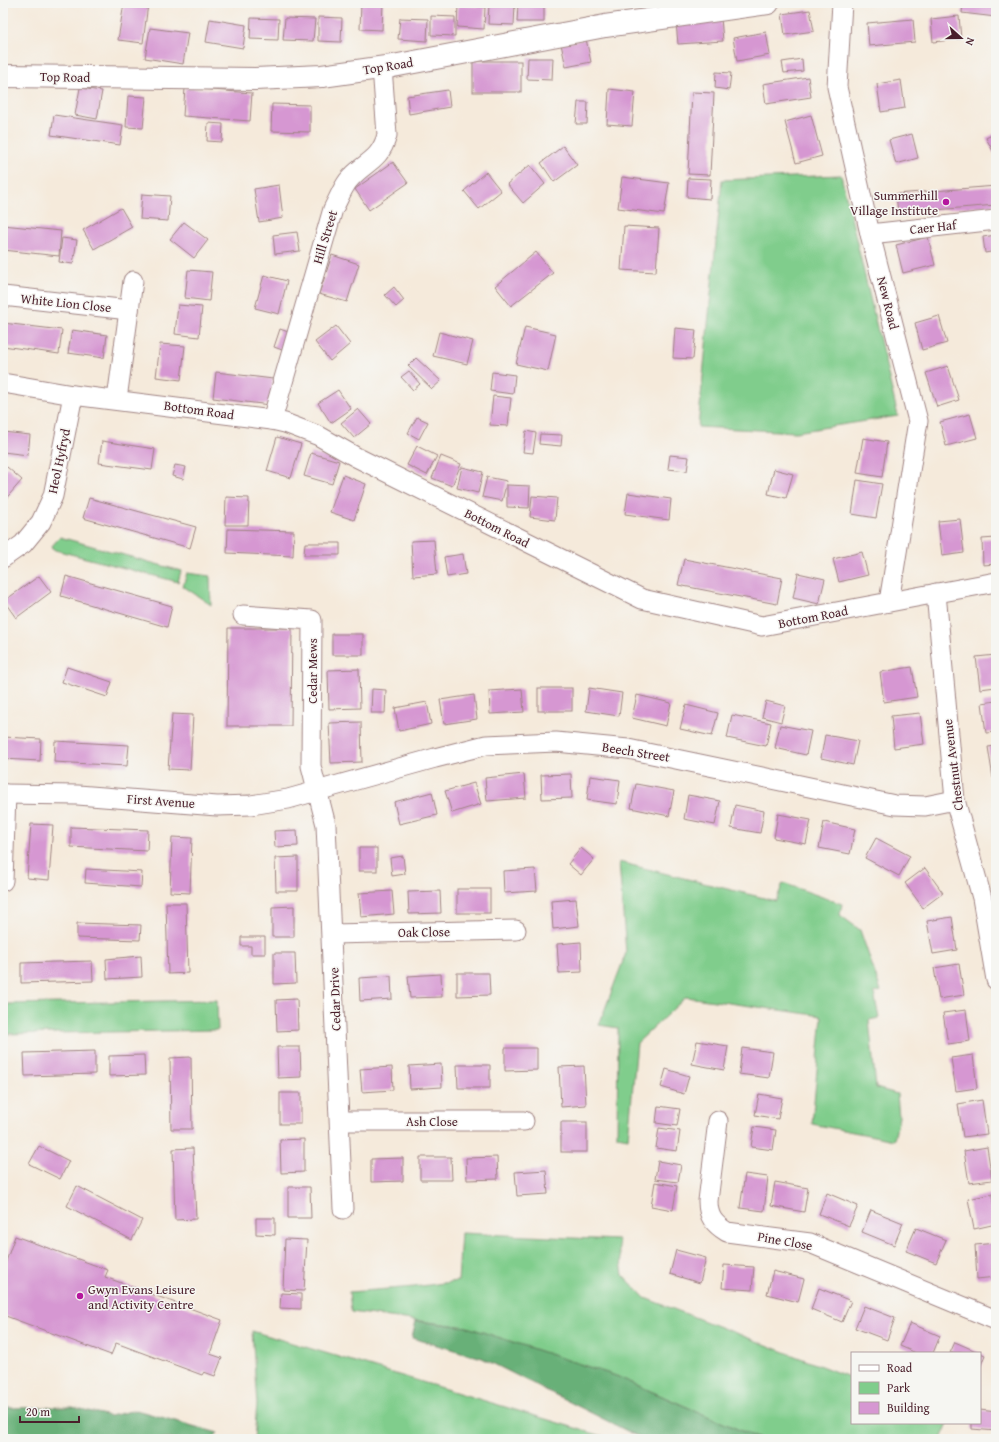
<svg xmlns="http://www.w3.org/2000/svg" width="999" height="1442" font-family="'Gentium Book Plus',serif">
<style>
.green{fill:#80cd8c;stroke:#65765c}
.forest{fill:#68b078;stroke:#596852}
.building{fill:#d697d2}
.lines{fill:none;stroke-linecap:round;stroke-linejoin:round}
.minor-casing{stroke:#a08483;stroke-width:21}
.tertiary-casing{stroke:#a08483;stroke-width:24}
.minor{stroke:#fff;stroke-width:19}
.tertiary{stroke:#fff;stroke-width:22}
.poi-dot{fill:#b5179e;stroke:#f6f6f2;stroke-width:1.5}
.labels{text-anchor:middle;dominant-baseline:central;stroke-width:3;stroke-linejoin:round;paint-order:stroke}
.street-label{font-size:13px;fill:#4a1f2b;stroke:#f6f6f2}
.poi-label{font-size:13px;fill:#4a1f2b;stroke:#f6f6f2;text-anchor:end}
</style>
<rect width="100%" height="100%" fill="#f6f6f2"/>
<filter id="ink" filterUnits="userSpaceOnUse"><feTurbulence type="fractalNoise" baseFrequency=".025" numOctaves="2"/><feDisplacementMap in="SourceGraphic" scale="8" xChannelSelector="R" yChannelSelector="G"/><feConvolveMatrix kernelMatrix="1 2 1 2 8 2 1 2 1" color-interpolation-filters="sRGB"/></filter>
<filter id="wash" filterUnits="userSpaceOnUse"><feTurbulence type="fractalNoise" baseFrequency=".012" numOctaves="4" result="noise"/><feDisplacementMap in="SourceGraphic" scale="16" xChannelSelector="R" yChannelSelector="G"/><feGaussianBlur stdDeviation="0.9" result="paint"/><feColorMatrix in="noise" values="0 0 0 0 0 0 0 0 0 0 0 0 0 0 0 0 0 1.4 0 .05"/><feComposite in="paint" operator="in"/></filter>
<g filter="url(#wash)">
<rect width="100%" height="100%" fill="#f5eadb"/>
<g class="green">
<polygon points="841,175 898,416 796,432 698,427 722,180"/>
<polygon points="60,537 181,571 178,582 55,550 51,547"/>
<polygon points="187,573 210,576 211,605 183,586"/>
<polygon points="619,862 776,901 783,883 842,904 840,915 860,930 881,991 874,993 879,1018 869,1020 876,1088 897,1094 899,1117 894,1140 812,1124 822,1016 686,997 637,1043 628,1138 617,1136 618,1028 599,1025 626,953"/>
<polygon points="217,1000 218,1030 5,1034 7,1004"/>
<polygon points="461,1233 618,1240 623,1275 645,1298 852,1378 852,1423 948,1423 941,1439 760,1439 616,1376 467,1327 351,1312 349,1292 414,1287 458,1281"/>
<polygon points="252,1331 612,1439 254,1439 257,1404"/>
</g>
<g class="forest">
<polygon points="416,1321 467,1327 616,1376 760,1439 643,1439 482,1358 412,1338"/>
<polygon points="73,1407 109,1416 136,1410 218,1433 212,1439 3,1439 3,1408"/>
</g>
<g id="blocks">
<g class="building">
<polygon points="124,3 148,4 143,43 118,40"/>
<polygon points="361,3 383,3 382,30 360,29"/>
<polygon points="489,3 515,4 514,25 488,24"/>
<polygon points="518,3 544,3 544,22 517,22"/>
<polygon points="963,3 996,3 996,17 962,13"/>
<polygon points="458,5 485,7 484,29 457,27"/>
<polygon points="810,10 814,31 785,35 782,14"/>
<polygon points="431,16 455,17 455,36 431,35"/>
<polygon points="959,16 961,39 933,42 931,19"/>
<polygon points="318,17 342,18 341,42 318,41"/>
<polygon points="251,18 279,19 278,40 250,39"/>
<polygon points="285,18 315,19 313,41 283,40"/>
<polygon points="400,18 428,19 427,41 398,39"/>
<polygon points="721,18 723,41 678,44 676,22"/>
<polygon points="210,19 246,25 243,48 206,42"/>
<polygon points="913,19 915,42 869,46 867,23"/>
<polygon points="150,28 188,33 183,64 145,58"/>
<polygon points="766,32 770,55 737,61 733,38"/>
<polygon points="586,39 591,62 566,67 561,44"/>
<polygon points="528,58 553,58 552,80 527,79"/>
<polygon points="802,59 803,71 784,73 782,62"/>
<rect x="473" y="61" width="48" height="31"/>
<polygon points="716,72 731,73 729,90 715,88"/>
<polygon points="808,77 811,97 766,104 763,84"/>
<polygon points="901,80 905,108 881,112 877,84"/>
<polygon points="80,88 102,91 97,119 75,115"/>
<polygon points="185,88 252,93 250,121 183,116"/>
<polygon points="609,89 635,92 632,126 607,124"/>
<polygon points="448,90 450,107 409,114 407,96"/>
<polygon points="692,92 714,93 710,175 688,174"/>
<polygon points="128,96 146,97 143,128 126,127"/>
<polygon points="578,102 588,102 587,124 576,124"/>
<polygon points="272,104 310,105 310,132 271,131"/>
<polygon points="54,115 123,125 120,145 51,135"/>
<polygon points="811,115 822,156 796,163 785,122"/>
<polygon points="208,123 223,124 222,142 207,141"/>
<polygon points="996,133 996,157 986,138"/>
<polygon points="912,134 918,158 896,164 889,140"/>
<polygon points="563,146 577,165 554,182 541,163"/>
<polygon points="393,162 408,183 369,210 355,189"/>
<polygon points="530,165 545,184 523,203 507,184"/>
<polygon points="486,172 501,191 479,209 464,191"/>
<polygon points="622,177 669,183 664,214 618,208"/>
<polygon points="688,178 711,179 710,199 687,197"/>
<polygon points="279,185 283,218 259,222 254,189"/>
<polygon points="996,186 996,205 898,213 896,194"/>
<polygon points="142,194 170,196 168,221 140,219"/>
<polygon points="121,208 132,227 94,249 83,230"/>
<polygon points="184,222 208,240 194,258 170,239"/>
<polygon points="3,225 61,231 59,256 3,250"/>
<polygon points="624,226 659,228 656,272 621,270"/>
<polygon points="297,232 300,251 275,254 273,235"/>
<polygon points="996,235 996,251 985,253 983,237"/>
<polygon points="928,237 935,265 903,273 896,245"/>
<polygon points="62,238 77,240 73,264 59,262"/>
<polygon points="536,252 553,273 511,306 495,286"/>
<polygon points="332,255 359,264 347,302 319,294"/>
<polygon points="188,270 212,272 209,301 185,298"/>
<polygon points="264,275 287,281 279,314 255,308"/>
<polygon points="394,287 404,300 396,307 385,295"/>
<polygon points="178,305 202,307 199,337 175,334"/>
<polygon points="939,316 947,343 922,350 915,323"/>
<polygon points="3,323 62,330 59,354 3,346"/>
<polygon points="336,326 350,344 330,361 315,342"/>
<polygon points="525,327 556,334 548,371 516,364"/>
<polygon points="675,328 696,330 693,359 673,358"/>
<polygon points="280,329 291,333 285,351 274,347"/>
<polygon points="72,330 107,335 104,358 68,353"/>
<polygon points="439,332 473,341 467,364 433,356"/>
<polygon points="160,344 185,346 181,380 156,377"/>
<polygon points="416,358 441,381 432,389 408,366"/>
<polygon points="948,366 959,400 937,407 926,373"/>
<polygon points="409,371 420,384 413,390 401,377"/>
<polygon points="216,372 273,379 270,405 213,398"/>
<polygon points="492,372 515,375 513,394 490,391"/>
<polygon points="338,390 351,409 331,423 318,403"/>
<polygon points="493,396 511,398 508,426 490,425"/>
<polygon points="358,409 371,424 354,438 341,423"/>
<polygon points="970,414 977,438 946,446 940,422"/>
<polygon points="417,417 428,422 419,439 408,433"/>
<polygon points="526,431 536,433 533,453 523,452"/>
<polygon points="3,432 30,435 28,455 3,452"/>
<polygon points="540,434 562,435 561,446 539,444"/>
<polygon points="277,437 301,444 291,478 267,471"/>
<polygon points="863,438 887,442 882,477 857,473"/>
<polygon points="102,441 155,449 152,470 99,463"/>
<polygon points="417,446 437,456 427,475 407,465"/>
<polygon points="311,453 339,461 332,484 304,476"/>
<polygon points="670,455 689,457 687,471 668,469"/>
<polygon points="441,456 461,464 452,486 432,478"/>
<polygon points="175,465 186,467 183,479 172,476"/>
<polygon points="7,467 22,480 3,502 3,471"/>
<polygon points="462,467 483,472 478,493 457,488"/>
<polygon points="774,469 793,474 786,498 768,494"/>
<polygon points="343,475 366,484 354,520 330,512"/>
<polygon points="487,477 507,481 502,501 482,497"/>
<polygon points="857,480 882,484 876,518 852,514"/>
<polygon points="507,485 530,486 529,508 507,507"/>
<polygon points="628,493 671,499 669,520 625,514"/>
<polygon points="532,496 557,498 555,520 530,517"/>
<polygon points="226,497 249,498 248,525 225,525"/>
<polygon points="89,498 196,527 190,548 83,518"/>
<polygon points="960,519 964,553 942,556 938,521"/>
<polygon points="228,529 294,531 293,556 227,553"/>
<polygon points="996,538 996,564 983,565 982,539"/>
<polygon points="434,540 437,574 413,576 411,541"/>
<polygon points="305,543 340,543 340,555 304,555"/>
<polygon points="862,552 868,575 839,582 833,559"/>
<polygon points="463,554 466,574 447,577 444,557"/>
<polygon points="684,559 782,578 777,604 678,585"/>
<polygon points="798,573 825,579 819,604 793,598"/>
<polygon points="39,576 51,592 16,618 4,601"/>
<polygon points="66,576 172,606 167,627 61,596"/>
<polygon points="228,628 292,628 291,726 227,726"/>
<rect x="332" y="634" width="31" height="21"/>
<polygon points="996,655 996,687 980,689 976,657"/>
<polygon points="67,667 112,682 107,697 62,682"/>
<polygon points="912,667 917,697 884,702 880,672"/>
<polygon points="359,669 360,708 329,709 328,670"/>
<rect x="538" y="688" width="34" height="23"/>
<polygon points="589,688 622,693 619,716 586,711"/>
<polygon points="372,689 386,690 385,713 371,713"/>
<polygon points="522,689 524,712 490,714 489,691"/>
<polygon points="474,695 477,719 444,724 440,700"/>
<polygon points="637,695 671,703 666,726 632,718"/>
<polygon points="766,701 785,706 781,722 762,717"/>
<polygon points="996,701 996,732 986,733 982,703"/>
<polygon points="427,702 431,724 399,731 395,708"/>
<polygon points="686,705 718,713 712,736 680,729"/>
<polygon points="920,713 924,744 894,748 891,716"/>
<polygon points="172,714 193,715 190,770 168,769"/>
<polygon points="732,715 771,723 766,746 727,738"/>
<polygon points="361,722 362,762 331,763 329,723"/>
<polygon points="780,725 811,731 806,755 775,748"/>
<polygon points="825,735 858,741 853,765 821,758"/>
<polygon points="3,737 41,739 40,761 3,759"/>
<polygon points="55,741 129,745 127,766 54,762"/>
<polygon points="996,746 996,777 993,778 988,747"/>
<polygon points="524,774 526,798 487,801 485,778"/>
<polygon points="571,774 572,798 542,799 541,775"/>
<polygon points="590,776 620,780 617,804 587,800"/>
<polygon points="474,783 481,804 452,813 445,791"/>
<polygon points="636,784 674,791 669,816 631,808"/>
<polygon points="432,792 437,815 399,824 394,802"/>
<polygon points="688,795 720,801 715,825 684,819"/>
<polygon points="735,805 764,811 760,833 731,828"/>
<polygon points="778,814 811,820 806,844 774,838"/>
<polygon points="824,822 855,829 850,854 819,848"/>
<polygon points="31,824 53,825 49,880 27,878"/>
<polygon points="71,827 148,830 147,851 71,847"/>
<polygon points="297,830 298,846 275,847 274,831"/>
<polygon points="172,837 192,838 190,893 170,892"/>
<polygon points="876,838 910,856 899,876 865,858"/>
<rect x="359" y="848" width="18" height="23"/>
<polygon points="581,848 594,859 581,875 568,864"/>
<polygon points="403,856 405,874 392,876 390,858"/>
<polygon points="298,857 298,891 276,891 275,858"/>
<polygon points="925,868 943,893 923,908 905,883"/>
<polygon points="86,869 142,872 141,887 85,883"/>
<polygon points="535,869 537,891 504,893 503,871"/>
<rect x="457" y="889" width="33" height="24"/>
<polygon points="392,891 394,914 361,917 359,893"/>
<polygon points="440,891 441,913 409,914 408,892"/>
<polygon points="576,899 579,926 553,929 551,901"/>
<polygon points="166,903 186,903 188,973 168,974"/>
<polygon points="294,906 294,937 272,937 272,907"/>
<polygon points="952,917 957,950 933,954 927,921"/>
<polygon points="77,923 141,925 140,940 77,938"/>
<polygon points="241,937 265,937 265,954 251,954 251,946 241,946"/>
<polygon points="581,942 582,972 559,973 557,944"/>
<polygon points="274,953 295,953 296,983 274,984"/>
<polygon points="141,956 142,977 107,979 106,959"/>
<polygon points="92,961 93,981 21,983 21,963"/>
<polygon points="959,964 964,995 939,999 934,968"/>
<polygon points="457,973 489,973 490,995 457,996"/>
<polygon points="441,974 442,997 410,998 408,976"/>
<polygon points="391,976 392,999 360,1001 359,978"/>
<polygon points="297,999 298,1030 277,1031 276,1000"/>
<polygon points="966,1010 970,1041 948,1044 943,1013"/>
<polygon points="697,1041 728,1046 724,1070 692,1064"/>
<polygon points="277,1047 300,1047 301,1077 278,1078"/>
<polygon points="505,1048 537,1048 537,1070 505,1071"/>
<polygon points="742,1048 773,1052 769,1078 739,1074"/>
<polygon points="95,1051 95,1074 25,1076 24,1053"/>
<polygon points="144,1055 145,1075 109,1076 109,1056"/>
<polygon points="973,1055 977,1088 956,1091 951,1058"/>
<polygon points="191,1057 192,1129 171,1129 170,1058"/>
<polygon points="441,1064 442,1087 410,1089 409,1066"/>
<polygon points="457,1065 490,1065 490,1088 458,1088"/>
<polygon points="584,1066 586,1105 561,1107 559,1067"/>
<polygon points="392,1067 393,1090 362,1092 360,1069"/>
<polygon points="666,1069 689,1076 684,1094 661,1087"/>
<rect x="280" y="1093" width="21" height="31"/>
<polygon points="759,1094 782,1098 778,1119 755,1115"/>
<polygon points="982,1100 987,1134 963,1137 958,1104"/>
<polygon points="658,1106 680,1109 677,1126 656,1123"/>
<rect x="561" y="1122" width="26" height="30"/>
<polygon points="754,1127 776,1130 773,1150 751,1147"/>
<polygon points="659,1128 680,1131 677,1151 656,1148"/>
<polygon points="304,1139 304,1172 281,1173 280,1140"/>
<polygon points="39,1146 69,1161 60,1179 29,1164"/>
<polygon points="987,1147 992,1180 969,1183 964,1151"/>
<polygon points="193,1148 196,1219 175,1220 173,1149"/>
<polygon points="420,1157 451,1157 452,1180 420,1180"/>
<polygon points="497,1157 498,1179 467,1180 466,1158"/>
<polygon points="403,1158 403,1181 371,1182 371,1159"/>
<polygon points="658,1161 681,1165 678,1182 655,1179"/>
<polygon points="546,1170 548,1194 517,1196 515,1172"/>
<polygon points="745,1174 768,1177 764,1211 740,1208"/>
<polygon points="655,1182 677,1186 673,1210 651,1206"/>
<polygon points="775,1182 808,1188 804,1212 771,1206"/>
<polygon points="77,1186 142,1220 132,1240 67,1206"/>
<polygon points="288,1187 310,1187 311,1218 288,1218"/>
<polygon points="827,1193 858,1206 849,1226 819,1214"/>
<polygon points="992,1194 996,1224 974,1229 968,1199"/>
<polygon points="871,1210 903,1223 894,1245 862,1232"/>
<polygon points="256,1218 275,1218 275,1235 256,1234"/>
<polygon points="916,1228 946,1240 936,1263 906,1251"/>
<polygon points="15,1236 108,1270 105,1277 222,1320 210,1354 222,1358 215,1376 204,1372 202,1375 116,1343 111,1355 3,1315 3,1270"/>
<polygon points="285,1239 307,1240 304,1291 283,1290"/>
<polygon points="996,1243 996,1277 977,1279 975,1245"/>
<polygon points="676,1250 706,1258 700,1283 670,1274"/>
<polygon points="724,1265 754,1267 752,1290 722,1288"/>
<polygon points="773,1271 804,1279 798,1302 767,1294"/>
<polygon points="819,1288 851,1301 842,1322 811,1309"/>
<polygon points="281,1293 301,1294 301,1309 280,1308"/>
<polygon points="864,1306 895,1318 887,1340 855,1328"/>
<polygon points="910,1323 940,1336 933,1353 916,1353 900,1346"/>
<polygon points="955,1342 985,1355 980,1367 980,1353 950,1353"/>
<polygon points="980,1410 996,1412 996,1431 972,1429 972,1423 980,1423"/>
</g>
</g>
</g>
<g filter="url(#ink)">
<use href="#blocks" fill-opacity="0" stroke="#a08483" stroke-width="1"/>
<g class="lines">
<defs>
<g id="minor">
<polyline points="842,3 837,87 870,234 918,421 889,602"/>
<polyline points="870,234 996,220"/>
<polyline points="3,296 129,310"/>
<polyline points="3,383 73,395 272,420 285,423 319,436 356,457 642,599 762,626 996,582"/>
<polyline points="117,399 133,281"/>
<path d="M 272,420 L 333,209 C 338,200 342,189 348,181 C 363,162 380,162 387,135 L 382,67"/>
<polyline points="3,558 23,544 41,522 53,496 73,395"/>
<polyline points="936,593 955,800 982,898 996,980"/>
<polyline points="243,615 312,620 311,766 326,825 343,1209"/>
<polyline points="3,794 78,795 217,806 251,805 288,799 435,758 486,745 556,742 628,749 895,805 925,806 955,800"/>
<polyline points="3,881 6,794"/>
<polyline points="332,934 516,930"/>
<polyline points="340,1121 524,1121"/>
<path d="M 718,1121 L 708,1201 C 708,1217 714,1224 727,1232 L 810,1243 L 996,1320"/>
</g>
<polyline id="tertiary" points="3,76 255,79 322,76 393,66 605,26 768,3"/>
</defs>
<use href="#minor" class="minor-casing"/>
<use href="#tertiary" class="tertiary-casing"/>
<use href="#minor" class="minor"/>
<use href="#tertiary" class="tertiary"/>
</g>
</g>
<g class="poi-dot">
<circle cx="946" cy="202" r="4"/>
<circle cx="80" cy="1296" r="4"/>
</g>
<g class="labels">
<g class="street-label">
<text transform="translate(388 66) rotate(-9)">Top Road</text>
<text transform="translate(65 77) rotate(1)">Top Road</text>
<text transform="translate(933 227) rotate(-6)">Caer Haf</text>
<text transform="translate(325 237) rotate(-73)">Hill Street</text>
<text transform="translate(66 303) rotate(6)">White Lion Close</text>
<text transform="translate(888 303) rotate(76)">New Road</text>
<text transform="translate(199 410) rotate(8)">Bottom Road</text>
<text transform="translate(59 461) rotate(-78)">Heol Hyfryd</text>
<text transform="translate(497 528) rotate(27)">Bottom Road</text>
<text transform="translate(813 617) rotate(-11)">Bottom Road</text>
<text transform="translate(312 671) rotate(-90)">Cedar Mews</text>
<text transform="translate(636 752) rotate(9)">Beech Street</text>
<text transform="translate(953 765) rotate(-97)">Chestnut Avenue</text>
<text transform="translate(161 801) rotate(4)">First Avenue</text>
<text transform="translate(424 932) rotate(-1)">Oak Close</text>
<text transform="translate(335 999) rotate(-92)">Cedar Drive</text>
<text x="432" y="1121">Ash Close</text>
<text transform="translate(785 1241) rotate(10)">Pine Close</text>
</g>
<g class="poi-label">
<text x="938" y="195">Summerhill<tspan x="938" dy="15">Village Institute</tspan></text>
<text x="88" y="1289" text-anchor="start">Gwyn Evans Leisure<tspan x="88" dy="15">and Activity Centre</tspan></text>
</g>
</g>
<rect width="999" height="1442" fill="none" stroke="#f6f6f2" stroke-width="16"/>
<rect x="851" y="1352" width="130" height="72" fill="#f6f6f2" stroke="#b1a0a2"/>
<rect x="859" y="1365" width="20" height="6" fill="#ffffff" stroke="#b1a0a2"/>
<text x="887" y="1372" font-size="12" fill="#4a1f2b">Road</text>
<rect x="859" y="1382" width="20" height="12" fill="#80cd8c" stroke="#b1a0a2"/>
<text x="887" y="1392" font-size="12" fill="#4a1f2b">Park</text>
<rect x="859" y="1402" width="20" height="12" fill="#d697d2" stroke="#b1a0a2"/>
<text x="887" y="1412" font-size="12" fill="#4a1f2b">Building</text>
<g transform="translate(961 38) rotate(111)" stroke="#f6f6f2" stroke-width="3" paint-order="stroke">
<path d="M0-3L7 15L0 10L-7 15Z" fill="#4a1f2b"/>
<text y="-6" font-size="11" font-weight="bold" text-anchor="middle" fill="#4a1f2b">N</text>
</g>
<path d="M20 1416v6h59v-6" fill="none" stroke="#4a1f2b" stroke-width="2"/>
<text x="26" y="1416" font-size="12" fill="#4a1f2b" stroke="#f6f6f2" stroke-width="3" paint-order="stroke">20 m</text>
</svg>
